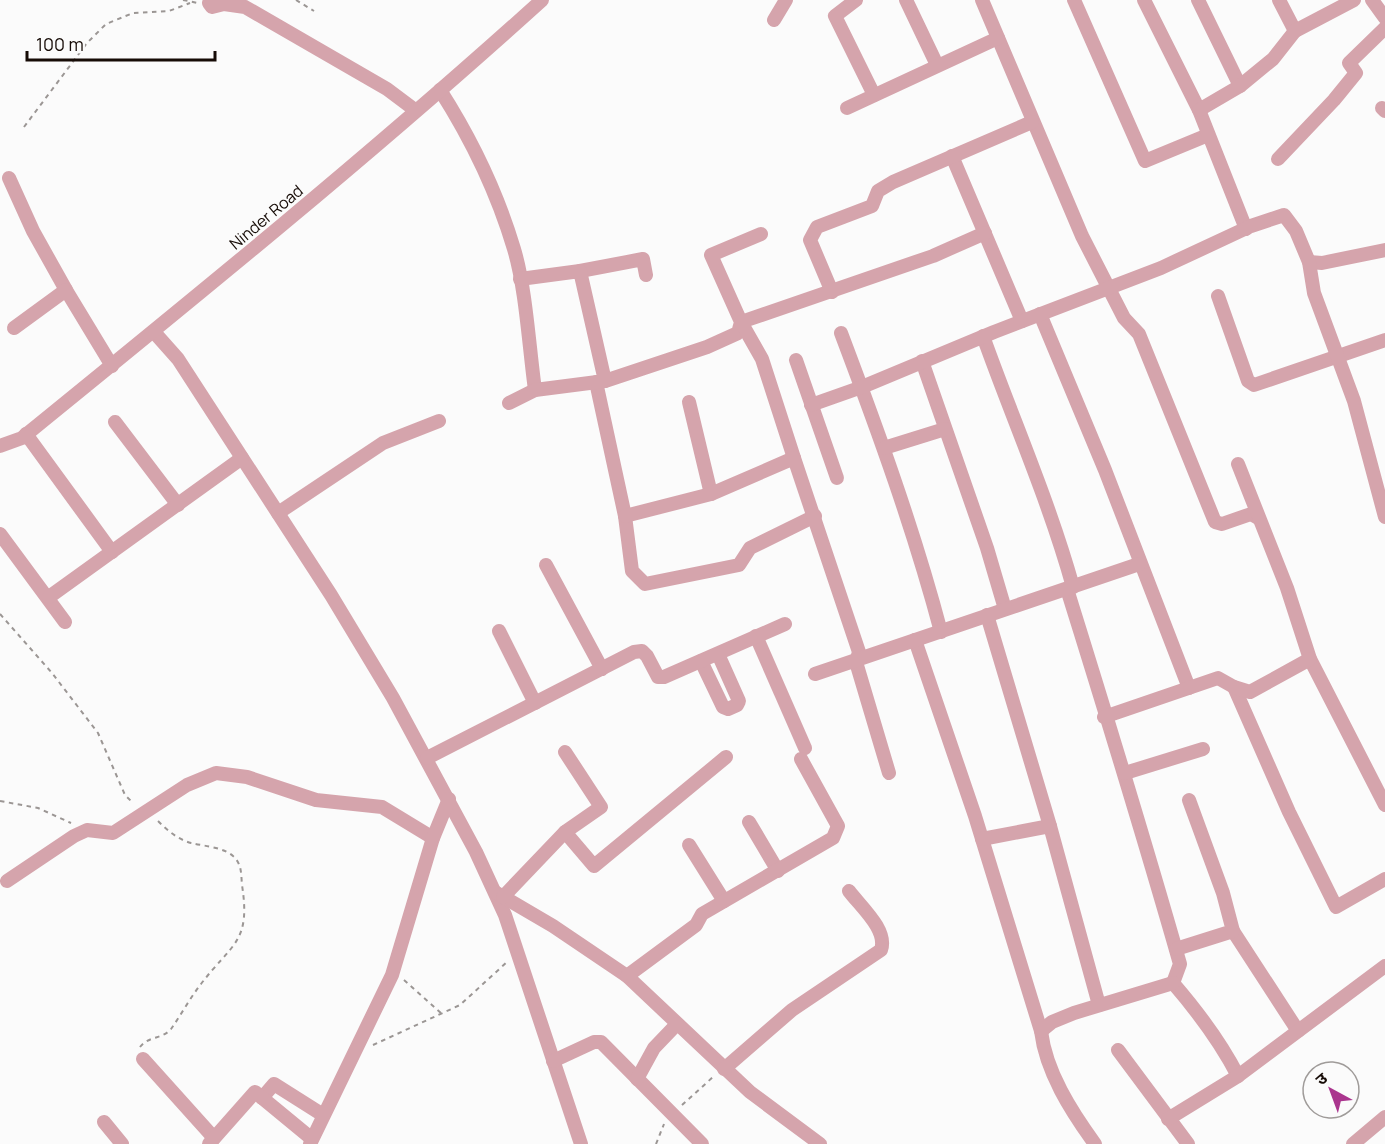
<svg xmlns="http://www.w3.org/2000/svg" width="1385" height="1144" font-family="Manrope,'Noto Sans Devanagari',sans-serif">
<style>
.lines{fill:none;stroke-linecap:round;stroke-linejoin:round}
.path{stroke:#9b9694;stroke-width:2;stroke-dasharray:4.5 4.5;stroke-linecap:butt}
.minor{stroke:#d5a4ac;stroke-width:14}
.labels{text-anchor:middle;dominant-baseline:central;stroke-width:5;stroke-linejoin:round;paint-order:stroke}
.street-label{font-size:16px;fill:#160b06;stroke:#fbfbfb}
</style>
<rect width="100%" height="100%" fill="#fbfbfb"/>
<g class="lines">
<g class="path">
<polyline points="183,0 198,3"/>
<polyline points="296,0 314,11"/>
<polyline points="24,127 87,43 106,24 133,13 169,11 190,3"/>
<polyline points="0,614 52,673 98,733 125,795 133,803"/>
<polyline points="0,801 38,808 71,823"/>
<polyline points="404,980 442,1014"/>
<polyline points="373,1045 460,1005 507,962"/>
<path d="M 140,1047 C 148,1036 163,1039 171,1029 C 181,1015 190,998 201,984 C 232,943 251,943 242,885 C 241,874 242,864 233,856 C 223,847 203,846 191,843 C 177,839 167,830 157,820"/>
<polyline points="682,1105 713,1077"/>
<polyline points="656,1144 664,1124"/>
</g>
<g class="minor">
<polyline points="856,0 835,16 874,95"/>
<polyline points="906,0 937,65"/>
<polyline points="982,0 1082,236 1124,318 1139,334 1215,522 1222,524 1251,514 1258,518"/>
<polyline points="1074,0 1145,161 1208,135"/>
<polyline points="1144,0 1199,110 1246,229"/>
<polyline points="1198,0 1240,86"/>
<polyline points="1279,0 1295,31"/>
<polyline points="1372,0 1385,18"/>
<polyline points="209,3 212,7 224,4 245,7 387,89 415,110"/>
<polyline points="774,20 786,0"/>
<path d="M 440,90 C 472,140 497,192 514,249 C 526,289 529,347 535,390"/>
<polyline points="847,108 998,38"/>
<polyline points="1382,108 1385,111"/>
<polyline points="1199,110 1240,86 1273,59 1295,31 1354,0"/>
<polyline points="952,156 1022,321"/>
<polyline points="1278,159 1334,100 1356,73 1349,63 1385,28"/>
<polyline points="9,178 33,231 66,290"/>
<polyline points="1309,262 1322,263 1385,250"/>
<polyline points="580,271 643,259 646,275"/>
<polyline points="832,292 810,240 817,227 872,206 878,191 893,182 1032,122"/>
<polyline points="1218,296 1248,381 1254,385 1385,340"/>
<polyline points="1040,314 1105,470 1189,688"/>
<polyline points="14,328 66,290 112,366"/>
<polyline points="154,332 178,359 331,595 393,698 476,852 505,915 581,1144"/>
<path d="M 841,333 C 878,431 914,530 941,632"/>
<path d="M 983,336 C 1013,420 1049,501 1073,587"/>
<polyline points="796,360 837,478"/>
<polyline points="922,361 987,548 1005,609"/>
<polyline points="605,381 707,347 738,333 741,322 711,255 761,234"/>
<polyline points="596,382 625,516 632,571 645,584 739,565 750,548 815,516"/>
<polyline points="689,402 711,494"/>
<polyline points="509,403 535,390 605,381 580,271 520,279"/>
<polyline points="811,405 862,387 994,332 1161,268 1251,226 1284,215 1296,231 1309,262 1314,293 1354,401 1385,517"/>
<polyline points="115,422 178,505"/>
<polyline points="26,434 112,552"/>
<path d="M 0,446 L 22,438 C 198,295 374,152 542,0"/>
<polyline points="884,448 945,429"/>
<polyline points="794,458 762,359 741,322 933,256 985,233"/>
<polyline points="1238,464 1287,588 1310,659 1385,805"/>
<polyline points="278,513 383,443 439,421"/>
<polyline points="625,516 711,494 794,458 859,652 856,662 889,773"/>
<polyline points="0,534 65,622"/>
<polyline points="546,565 602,669"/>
<path d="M 1067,589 C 1106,714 1144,838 1180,964 L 1173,983"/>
<polyline points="49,597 242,458"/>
<polyline points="987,615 1050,826 1099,1005"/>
<polyline points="499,631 535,703"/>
<polyline points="756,636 805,748"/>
<path d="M 915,640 L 975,816 L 1041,1031 C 1046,1072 1071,1111 1095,1144"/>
<polyline points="701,661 723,707 728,709 737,705 739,701 718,654"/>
<polyline points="815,674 1139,564"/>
<polyline points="1234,687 1289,812 1336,907 1385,879"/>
<polyline points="1104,717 1218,678 1234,687 1250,692 1310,659"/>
<polyline points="427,758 634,652 642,651 647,656 658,677 664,677 785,624"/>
<polyline points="1125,773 1203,749"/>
<polyline points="749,822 778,871"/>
<polyline points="565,832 594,866 726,757"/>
<polyline points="982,839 1050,826"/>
<polyline points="689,845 724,901"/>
<polyline points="7,881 74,836 87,830 113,833 187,785 216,773 247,777 316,800 382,807 433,838"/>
<polyline points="495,892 553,926 627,976 750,1092 820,1144"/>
<polyline points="503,897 565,832 601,807 565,752"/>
<polyline points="1233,931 1298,1031"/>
<polyline points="1176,949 1233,931 1223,893 1189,800"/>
<polyline points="627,976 696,925 702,914 833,838 838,826 801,759"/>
<path d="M 1173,983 C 1198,1012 1220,1041 1238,1076"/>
<polyline points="1041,1031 1052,1022 1074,1013 1173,983"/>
<polyline points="1118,1050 1188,1144"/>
<polyline points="143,1059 214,1138"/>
<polyline points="553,1061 594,1042 601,1042 702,1144"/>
<path d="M 724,1069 L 792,1010 L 881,950 C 888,930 861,907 849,891"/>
<polyline points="637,1079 654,1048 677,1024"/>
<polyline points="262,1098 274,1084 323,1115"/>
<polyline points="1168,1119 1238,1076 1385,966"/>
<polyline points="104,1122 122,1144"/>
<polyline points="209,1144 255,1092 312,1139"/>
<polyline points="310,1144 392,975 433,838 449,799"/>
<polyline points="1353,1144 1385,1117"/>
</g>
</g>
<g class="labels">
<g class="street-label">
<text transform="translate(266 217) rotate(-40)">Ninder Road</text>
</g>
</g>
<g transform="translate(1331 1090) rotate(319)"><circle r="28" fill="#fbfbfb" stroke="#9f9b99" stroke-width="1.5"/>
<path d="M0-4.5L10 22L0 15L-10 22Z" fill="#aa358e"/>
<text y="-9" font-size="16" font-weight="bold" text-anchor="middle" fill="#160b06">उ</text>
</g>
<path d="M27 51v9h188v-9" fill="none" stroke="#160b06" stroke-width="3"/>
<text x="36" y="51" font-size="18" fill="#160b06" stroke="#fbfbfb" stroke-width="4.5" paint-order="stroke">100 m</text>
</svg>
